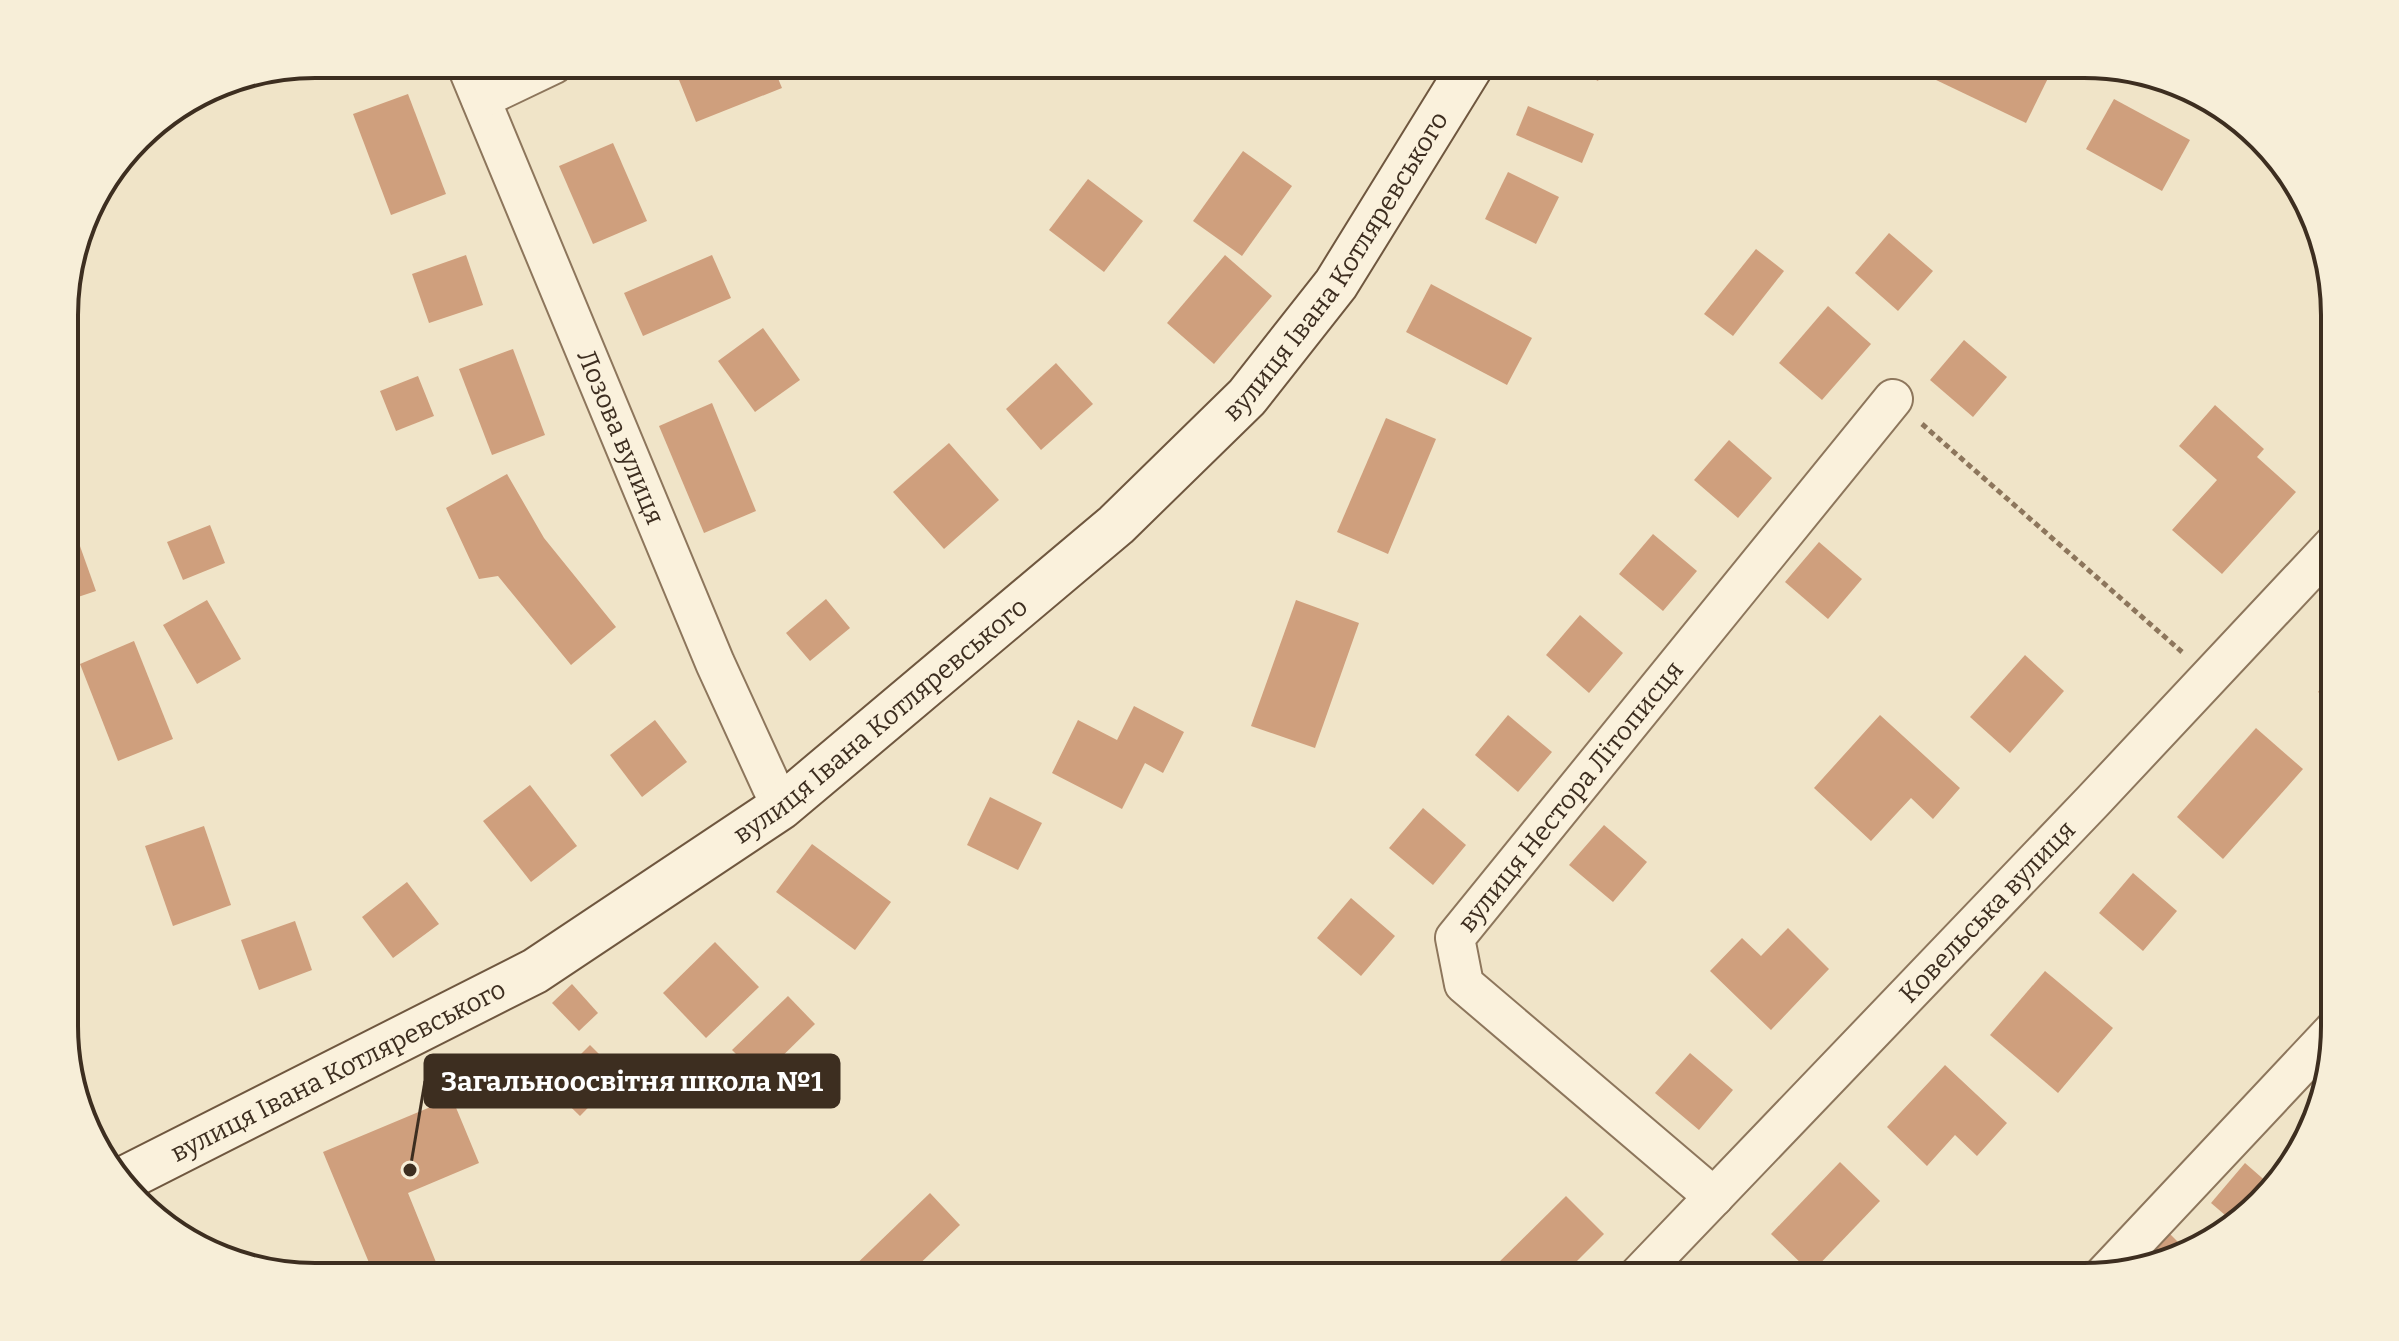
<svg xmlns="http://www.w3.org/2000/svg" width="2399" height="1341" font-family="Bitter,serif">
<style>
.building{fill:#cf9f7d}
.lines{fill:none;stroke-linecap:round;stroke-linejoin:round}
.street-casing{stroke:#8d765c;stroke-width:42}
.secondary-casing{stroke:#6f573f;stroke-width:48}
.path{stroke:#8d765c;stroke-width:5;stroke-dasharray:6 4;stroke-linecap:butt}
.street{stroke:#faf1dc;stroke-width:38}
.secondary{stroke:#faf1dc;stroke-width:44}
.labels{text-anchor:middle;dominant-baseline:central;stroke-width:7;stroke-linejoin:round;paint-order:stroke}
.street-label{font-size:26px;fill:#3d2e20;stroke:#f7eed8}
.rim{fill:none;stroke:#3d2e20;stroke-width:4}
.leader{fill:none;stroke:#3d2e20;stroke-width:3}
.callout-dot{fill:#3d2e20;stroke:#f7eed8;stroke-width:3}
.callout{fill:#3d2e20;stroke:#3d2e20;stroke-width:3}
.callout-label{font-size:28px;text-anchor:middle;font-weight:bold;fill:#fff}
</style>
<rect width="100%" height="100%" fill="#f0e4c8"/>
<g class="building">
<polygon points="703,64 772,64 782,88 696,122 677,75"/>
<polygon points="1566,64 1607,64 1598,81"/>
<polygon points="1941,64 2040,64 2052,70 2026,123 1934,79"/>
<polygon points="408,94 446,194 391,215 353,114"/>
<polygon points="2114,99 2190,140 2162,191 2086,149"/>
<polygon points="1528,106 1594,134 1582,163 1516,135"/>
<polygon points="613,143 647,221 593,244 559,166"/>
<polygon points="1243,151 1292,186 1242,256 1193,221"/>
<polygon points="1508,172 1559,197 1536,244 1485,219"/>
<polygon points="1088,179 1143,221 1104,272 1049,230"/>
<polygon points="1889,233 1933,271 1898,311 1855,273"/>
<polygon points="1756,249 1784,271 1733,336 1704,314"/>
<polygon points="466,255 483,305 429,323 412,274"/>
<polygon points="712,255 731,298 643,336 624,293"/>
<polygon points="1225,255 1272,296 1214,364 1167,323"/>
<polygon points="1431,284 1532,338 1507,385 1406,332"/>
<polygon points="1828,306 1871,344 1822,400 1779,363"/>
<polygon points="763,328 800,380 755,412 718,361"/>
<polygon points="1964,340 2007,377 1973,417 1930,380"/>
<polygon points="2334,348 2334,378 2319,363"/>
<polygon points="513,349 545,435 492,455 459,369"/>
<polygon points="1056,363 1093,404 1041,450 1006,409"/>
<polygon points="418,376 434,416 396,431 380,391"/>
<polygon points="712,403 756,511 704,533 659,426"/>
<polygon points="2215,405 2264,449 2257,457 2296,492 2222,574 2172,530 2217,480 2179,446"/>
<polygon points="1386,418 1436,439 1388,554 1337,532"/>
<polygon points="1729,440 1772,478 1738,518 1694,480"/>
<polygon points="949,443 999,500 944,549 893,492"/>
<polygon points="507,474 544,538 616,627 571,665 498,576 479,579 446,508"/>
<polygon points="66,507 96,591 66,601"/>
<polygon points="210,525 225,563 183,580 167,542"/>
<polygon points="1653,534 1697,571 1663,611 1619,574"/>
<polygon points="1819,542 1862,579 1828,619 1785,582"/>
<polygon points="826,599 850,628 810,661 786,633"/>
<polygon points="207,600 241,659 197,684 163,625"/>
<polygon points="1296,600 1359,623 1315,748 1251,726"/>
<polygon points="1580,615 1623,653 1589,693 1546,655"/>
<polygon points="134,641 173,739 118,761 80,664"/>
<polygon points="2025,655 2064,691 2010,753 1970,717"/>
<polygon points="2334,670 2334,704 2318,692"/>
<polygon points="1134,706 1184,732 1163,773 1145,763 1122,809 1052,773 1078,720 1117,740"/>
<polygon points="1508,715 1552,752 1518,792 1475,755"/>
<polygon points="1880,715 1960,788 1933,819 1911,798 1871,841 1814,788"/>
<polygon points="655,720 687,762 642,797 610,755"/>
<polygon points="2256,728 2303,769 2223,859 2177,817"/>
<polygon points="530,785 577,846 531,882 483,821"/>
<polygon points="990,797 1042,823 1018,870 967,845"/>
<polygon points="1423,808 1466,845 1433,885 1389,848"/>
<polygon points="1604,825 1647,862 1613,902 1569,865"/>
<polygon points="204,826 231,905 173,926 145,846"/>
<polygon points="812,844 891,902 855,950 776,892"/>
<polygon points="2133,873 2177,911 2143,951 2099,913"/>
<polygon points="407,882 439,924 393,958 362,917"/>
<polygon points="1351,898 1395,936 1361,976 1317,938"/>
<polygon points="295,921 312,970 259,990 241,940"/>
<polygon points="1788,928 1829,969 1771,1030 1710,971 1742,938 1761,956"/>
<polygon points="715,942 759,987 706,1038 663,993"/>
<polygon points="2045,971 2113,1028 2058,1093 1990,1035"/>
<polygon points="572,984 598,1013 579,1031 552,1003"/>
<polygon points="788,996 815,1024 760,1078 732,1050"/>
<polygon points="590,1045 620,1075 580,1116 549,1086"/>
<polygon points="1690,1053 1733,1090 1699,1130 1655,1093"/>
<polygon points="1945,1065 2007,1123 1977,1156 1955,1135 1927,1166 1887,1127"/>
<polygon points="452,1098 479,1163 408,1193 442,1277 375,1277 323,1152"/>
<polygon points="1840,1162 1880,1201 1811,1273 1771,1234"/>
<polygon points="2245,1163 2269,1184 2232,1221 2211,1203"/>
<polygon points="930,1193 960,1225 906,1277 846,1277 845,1275"/>
<polygon points="1566,1196 1604,1234 1561,1277 1496,1277 1490,1271"/>
<polygon points="2170,1234 2186,1250 2139,1265"/>
</g>
<g class="lines">
<defs>
<g id="street">
<path id="s1" d="M 466,64 L 715,663 L 781,807"/>
<polyline points="481,99 554,64"/>
<path id="s2" d="M 1714,1197 L 1464,984 L 1455,938 L 1893,399"/>
<polyline points="2103,1276 2334,1030"/>
<path id="s3" d="M 1637,1277 L 2093,801 L 2334,544"/>
</g>
<g id="secondary">
<path id="s4" d="M 122,1180 L 535,971 L 781,807 L 1116,525 L 1247,397 L 1336,284 L 1472,64"/>
</g>
</defs>
<use href="#street" class="street-casing"/>
<use href="#secondary" class="secondary-casing"/>
<polyline class="path" points="1922,424 2182,652"/>
<use href="#street" class="street"/>
<use href="#secondary" class="secondary"/>
</g>
<g class="labels">
<g class="street-label">
<text stroke="none"><textPath href="#s4" startOffset="1538">вулиця Івана Котляревського</textPath></text>
<text stroke="none"><textPath href="#s1" startOffset="404">Лозова вулиця</textPath></text>
<text stroke="none"><textPath href="#s4" startOffset="890">вулиця Івана Котляревського</textPath></text>
<text stroke="none"><textPath href="#s2" startOffset="558">вулиця Нестора Літописця</textPath></text>
<text stroke="none"><textPath href="#s3" startOffset="506">Ковельська вулиця</textPath></text>
<text stroke="none"><textPath href="#s4" startOffset="242">вулиця Івана Котляревського</textPath></text>
</g>
</g>
<path d="M0 0H2399V1341H0ZM315 78H2084A237 237 0 0 1 2321 315V1026A237 237 0 0 1 2084 1263H315A237 237 0 0 1 78 1026V315A237 237 0 0 1 315 78Z" fill="#f7eed8" fill-rule="evenodd"/>
<path class="rim" d="M315 78H2084A237 237 0 0 1 2321 315V1026A237 237 0 0 1 2084 1263H315A237 237 0 0 1 78 1026V315A237 237 0 0 1 315 78Z"/>
<path class="leader" d="M410 1170L425 1081"/>
<circle class="callout-dot" cx="410" cy="1170" r="8"/>
<rect class="callout" x="425" y="1055" width="414" height="52" rx="8"/>
<g class="callout-label">
<text x="632" y="1091">Загальноосвітня школа №1</text>
</g>
</svg>
